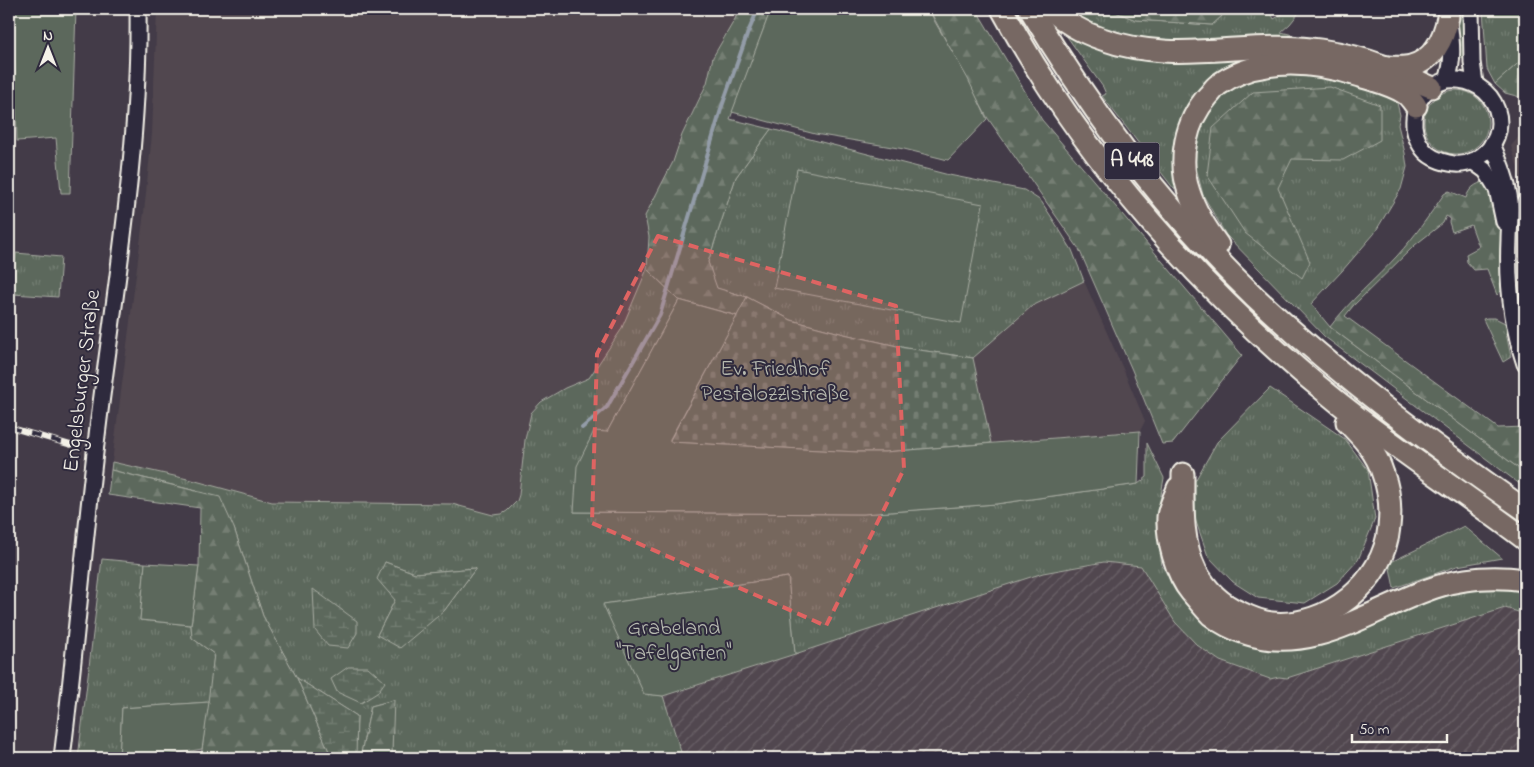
<svg xmlns="http://www.w3.org/2000/svg" width="1534" height="767" font-family="'Indie Flower',sans-serif">
<style>
.built{fill:#51474f}
.industrial{fill:url(#industrial-furrows)}
.grass{fill:url(#grass-tufts);stroke:#a8aca2;fill-rule:evenodd}
.forest{fill:url(#forest-firs);stroke:#a8aca2}
.wetland{fill:url(#wetland-marsh);stroke:#a8aca2}
.cemetery{fill:url(#cemetery-stones);stroke:#a8aca2}
.garden{fill:#5c685c;stroke:#a8aca2}
.lines{fill:none;stroke-linecap:round;stroke-linejoin:round}
.stream{stroke:#939ca8;stroke-width:4}
.minor-casing{stroke:#f4f1e8;stroke-width:19}
.highway-casing{stroke:#f4f1e8;stroke-width:25}
.minor{stroke:#2f2a3d;stroke-width:15}
.highway{stroke:#776864;stroke-width:21}
.rail-casing{stroke:#f4f1e8;stroke-width:5.5}
.rail{stroke:#2f2a3d;stroke-width:4;stroke-dasharray:11;stroke-linecap:butt}
.marked{fill:#df6462;fill-opacity:0.2;stroke:#df6462;stroke-width:4;stroke-dasharray:10 6;stroke-linejoin:round}
.labels{text-anchor:middle;dominant-baseline:central;stroke-width:4;stroke-linejoin:round;paint-order:stroke}
.shield{fill:#2f2a3d;stroke:#b9b5b5;stroke-width:1}
.shield-label{font-size:21px;font-weight:bold;fill:#f4f1e8}
.park-label{font-size:22px;fill:#b7bab0;stroke:#2f2a3d}
.street-label{font-size:22px;fill:#f4f1e8;stroke:#2f2a3d}
</style>
<defs>
<pattern id="industrial-furrows" width="10" height="10" patternUnits="userSpaceOnUse" patternTransform="scale(1.25)"><rect width="10" height="10" fill="#51474f"/><path d="M-1 1l2-2M0 10L10 0M9 11l2-2" fill="none" stroke="#6b6268"/></pattern>
<pattern id="grass-tufts" width="24" height="20" patternUnits="userSpaceOnUse" patternTransform="scale(1.25)"><rect width="24" height="20" fill="#5c685c"/><path d="M3 7l-1-3M5 7V3M7 7l1-3M15 17l-1-3M17 17v-4M19 17l1-3" fill="none" stroke="#747e73"/></pattern>
<pattern id="forest-firs" width="22" height="20" patternUnits="userSpaceOnUse" patternTransform="scale(1.25)"><rect width="22" height="20" fill="#5c685c"/><path d="M5 1l3.5 6h-7zM16 11l3.5 6h-7z" fill="#747e73"/></pattern>
<pattern id="wetland-marsh" width="20" height="14" patternUnits="userSpaceOnUse" patternTransform="scale(1.25)"><rect width="20" height="14" fill="#5c685c"/><path d="M1 5h8M5 5V1M11 12h8M15 12V8" fill="none" stroke="#747e73"/></pattern>
<pattern id="cemetery-stones" width="16" height="16" patternUnits="userSpaceOnUse" patternTransform="scale(1.25)"><rect width="16" height="16" fill="#5c685c"/><path d="M2 7V4a2 2 0 0 1 4 0v3zM10 15v-3a2 2 0 0 1 4 0v3z" fill="#747e73"/></pattern>
</defs>
<rect width="100%" height="100%" fill="#433b48"/>
<filter id="ink" filterUnits="userSpaceOnUse"><feTurbulence type="fractalNoise" baseFrequency=".02" numOctaves="2"/><feDisplacementMap in="SourceGraphic" scale="10" xChannelSelector="R" yChannelSelector="G"/><feConvolveMatrix kernelMatrix="1 2 1 2 8 2 1 2 1" color-interpolation-filters="sRGB"/></filter>
<g filter="url(#ink)">
<g class="built">
<polygon points="157,9 739,9 735,19 713,57 707,83 682,135 673,162 645,216 649,237 647,269 621,330 589,378 565,388 541,401 531,413 525,440 519,495 517,501 507,511 502,514 493,515 452,504 272,502 192,480 112,462 144,212 152,134"/>
<polygon points="1523,132 1525,133 1525,191 1511,146"/>
<polygon points="1084,281 1124,371 1145,421 1140,431 991,443 973,358 1032,306"/>
</g>
<polygon class="industrial" points="1104,562 1142,566 1175,622 1220,661 1270,679 1279,677 1287,678 1505,608 1525,615 1525,758 683,758 663,696 1043,573"/>
<g class="grass">
<polygon points="1063,9 1108,9 1136,20 1212,25 1223,15 1169,9 1269,9 1274,19 1284,13 1287,9 1302,9 1290,24 1281,32 1334,45 1173,45 1115,37"/>
<polygon points="1456,9 1465,9 1465,58 1458,58"/>
<polygon points="1483,9 1525,9 1525,57 1495,84 1487,69"/>
<polygon points="1058,24 1073,34 1262,55 1215,75 1193,97 1180,120 1174,154 1178,187 1174,189 1102,96 1106,94 1103,87"/>
<polygon points="1325,73 1395,95 1400,115 1398,125 1405,153 1407,167 1401,189 1374,234 1342,271 1311,304 1330,327 1525,473 1525,488 1325,337 1226,235 1203,195 1195,163 1195,145 1198,127 1225,90 1260,74"/>
<circle cx="1456" cy="122" r="32"/>
<polygon points="771,129 949,175 1024,190 1041,201 1052,218 1072,250 1084,281 1032,306 973,358 906,348 844,334 791,320 747,297 716,288 708,262 736,177"/>
<polygon points="16,253 61,257 58,297 13,294"/>
<path d="M 647,269 L 679,300 L 607,432 L 574,512 L 863,514 L 996,504 L 1138,484 L 1147,477 L 1147,443 L 1164,478 L 1156,523 L 1162,566 L 1183,598 L 1273,650 L 1309,647 L 1339,640 L 1422,603 L 1462,592 L 1487,589 L 1513,590 L 1525,592 L 1525,614 L 1505,608 L 1287,678 L 1279,677 L 1270,679 L 1220,661 L 1197,645 L 1175,622 L 1141,566 L 1104,562 L 1043,573 L 795,654 L 788,577 L 604,604 L 644,693 L 663,696 L 683,758 L 400,758 L 392,752 L 393,700 L 371,706 L 360,758 L 351,758 L 355,758 L 357,716 L 297,678 L 263,616 L 234,528 L 197,491 L 111,470 L 112,462 L 192,480 L 272,502 L 452,504 L 493,515 L 502,514 L 507,511 L 517,501 L 519,495 L 525,440 L 531,413 L 541,402 L 565,388 L 589,378 L 621,330 ZM 385,562 L 415,573 L 476,568 L 444,611 L 377,635 L 395,600 Z"/>
<polygon points="1487,318 1495,318 1505,323 1508,332 1506,333 1511,357 1503,362 1483,319"/>
<polygon points="1270,388 1345,439 1368,470 1375,519 1358,560 1337,583 1305,603 1258,598 1233,582 1208,556 1195,519 1195,481 1217,442"/>
<polygon points="1464,526 1502,558 1457,566 1394,588 1389,563"/>
<polygon points="102,559 145,563 140,620 191,625 192,638 214,654 209,702 122,708 119,758 78,758"/>
</g>
<g class="forest">
<polygon points="739,9 771,9 730,119 771,129 736,177 708,262 717,288 747,297 738,316 679,300 647,269 649,237 645,216 673,162 682,135 707,83 713,57 735,19"/>
<polygon points="929,9 976,9 1042,120 1242,355 1173,443 1162,444 1132,370 1079,249 987,117"/>
<polygon points="1108,9 1169,9 1223,15 1212,25 1136,20"/>
<polygon points="1525,57 1525,100 1524,98 1505,93 1495,84"/>
<polygon points="1330,87 1380,105 1380,140 1343,160 1292,159 1278,188 1310,262 1302,278 1245,233 1207,175 1213,128 1253,92"/>
<path d="M 1486,181 C 1503,216 1502,250 1504,288 L 1497,295 L 1487,269 L 1474,270 L 1467,262 L 1466,254 L 1479,247 L 1471,225 L 1452,232 L 1449,222 L 1450,218 L 1446,216 L 1443,223 L 1415,245 L 1353,306 L 1345,316 L 1498,428 L 1525,427 L 1525,473 L 1330,327 C 1349,301 1375,280 1397,256 C 1415,236 1429,216 1444,194 L 1449,191 L 1466,198 C 1469,188 1475,184 1486,181 Z"/>
<polygon points="111,470 220,497 234,528 263,616 297,678 332,758 201,758 214,654 192,638 191,625 199,566 200,508 108,495"/>
<polygon points="394,700 392,752 400,758 360,758 371,706"/>
</g>
<g class="wetland">
<polygon points="385,562 415,573 476,568 444,611 400,648 377,635 395,600 377,579"/>
<polygon points="313,589 357,621 357,633 348,648 328,646 315,630"/>
<polygon points="348,667 368,667 385,682 377,693 361,703 337,692 331,679"/>
<polygon points="297,678 357,716 356,758 332,758"/>
</g>
<polygon class="cemetery" points="747,297 791,320 844,334 906,348 973,358 991,443 885,452 858,452 669,442"/>
<g class="garden">
<polygon points="13,9 76,9 70,193 61,193 56,138 17,141"/>
<polygon points="771,9 929,9 935,22 968,79 987,119 948,160 904,149 815,134 732,112"/>
<polygon points="797,169 983,204 961,323 774,288"/>
<polygon points="679,300 737,316 670,439 670,442 858,452 885,452 1140,431 1138,484 996,504 863,514 574,512 577,466 594,431 607,432"/>
<polygon points="145,563 199,566 191,625 140,620"/>
<polygon points="788,577 795,654 663,696 644,694 603,604"/>
<polygon points="209,702 202,749 152,758 119,758 122,708"/>
</g>
<g class="lines">
<polyline class="stream" points="582,428 607,407 660,315 722,106 747,35 758,9"/>
<defs>
<g id="minor">
<polyline points="1471,9 1472,62 1475,83"/>
<path d="M 1447,80 C 1498,75 1519,136 1475,160 C 1467,164 1457,165 1449,163 C 1439,161 1429,157 1423,149 C 1409,130 1411,103 1430,88 C 1435,84 1442,82 1447,80 C 1454,61 1452,42 1449,22"/>
<path d="M 1492,144 C 1500,163 1508,182 1510,202 C 1511,215 1509,228 1509,240 C 1507,282 1512,325 1525,364"/>
<polyline points="1472,161 1486,171 1497,189 1504,222"/>
<path d="M 62,758 C 76,645 85,532 99,419 C 116,283 140,146 138,9"/>
</g>
<g id="highway">
<path d="M 1002,9 C 1082,157 1207,298 1339,403 C 1399,451 1464,493 1525,539"/>
<path d="M 1030,9 C 1093,114 1166,212 1255,297 C 1339,376 1431,444 1525,510"/>
<path d="M 1051,9 C 1065,23 1084,33 1102,39 C 1177,66 1246,39 1320,50 C 1342,53 1365,59 1386,67 C 1402,73 1416,81 1431,87"/>
<path d="M 1387,67 C 1395,67 1404,68 1411,66 C 1434,60 1444,38 1448,17"/>
<path d="M 1218,245 C 1207,230 1195,211 1189,192 C 1178,160 1185,122 1208,96 C 1211,93 1214,88 1218,85 C 1232,75 1250,68 1267,66 C 1297,61 1331,67 1360,76 C 1375,81 1393,85 1406,94 C 1410,97 1413,102 1416,106"/>
<path d="M 1183,474 C 1183,506 1181,541 1196,571 C 1206,589 1221,604 1239,612 C 1249,617 1260,622 1272,623 C 1327,628 1384,583 1389,527 C 1391,510 1389,490 1383,474 C 1377,453 1362,437 1347,422"/>
<path d="M 1178,488 C 1175,497 1169,507 1168,517 C 1167,540 1176,574 1191,592 C 1197,599 1204,608 1211,615 C 1221,623 1235,630 1248,634 C 1316,656 1376,605 1439,586 C 1468,577 1496,576 1525,580"/>
</g>
</defs>
<use href="#minor" class="minor-casing"/>
<use href="#highway" class="highway-casing"/>
<use href="#minor" class="minor"/>
<use href="#highway" class="highway"/>
<defs>
<polyline id="rail" points="9,427 71,445"/>
</defs>
<use href="#rail" class="rail-casing"/>
<use href="#rail" class="rail"/>
</g>
</g>
<path class="marked" d="M 658,236 L 896,306 L 904,469 L 826,626 L 592,523 L 597,354 Z"/>
<g class="labels">
<rect class="shield" x="1104.5" y="142.5" width="55" height="37" rx="4"/>
<g class="shield-label">
<text x="1132" y="161">A 448</text>
</g>
<g class="park-label">
<text x="775" y="370">Ev. Friedhof<tspan x="775" dy="25">Pestalozzistraße</tspan></text>
<text x="674" y="629">Grabeland<tspan x="674" dy="25">"Tafelgarten"</tspan></text>
</g>
<g class="street-label">
<text transform="translate(83 381) rotate(-83)">Engelsburger Straße</text>
</g>
</g>
<rect width="1534" height="767" fill="none" stroke="#2f2a3d" stroke-width="30"/>
<rect x="15" y="15" width="1504" height="737" fill="none" stroke="#f4f1e8" stroke-width="2" filter="url(#ink)"/>
<g transform="translate(48 48)" stroke="#2f2a3d" stroke-width="4" paint-order="stroke">
<path d="M0-4L9 19L0 12L-9 19Z" fill="#f4f1e8"/>
<text y="-8" font-size="14" font-weight="bold" text-anchor="middle" fill="#f4f1e8">N</text>
</g>
<path d="M1352 734v8h95v-8" fill="none" stroke="#f4f1e8" stroke-width="2.5"/>
<text x="1359" y="734" font-size="15" fill="#f4f1e8" stroke="#2f2a3d" stroke-width="4" paint-order="stroke">50 m</text>
</svg>
